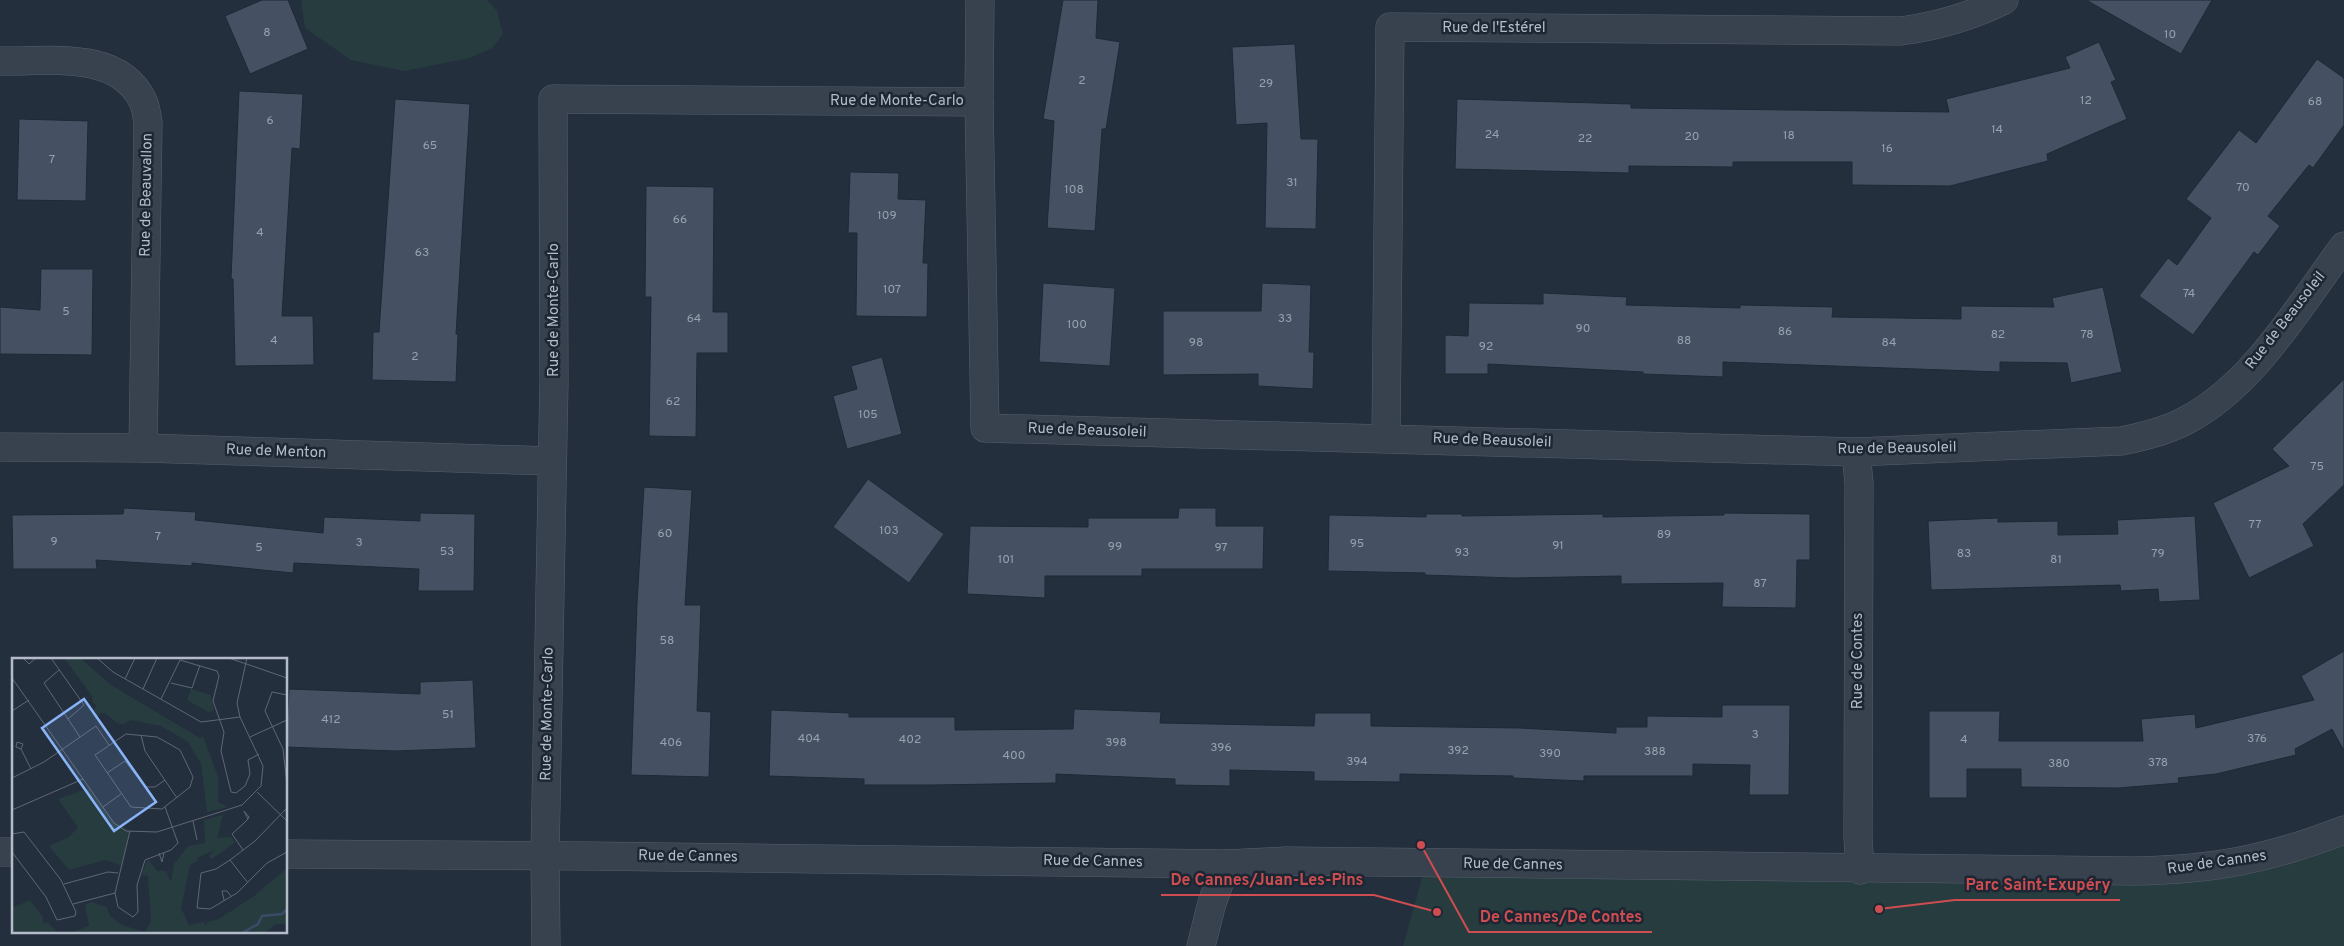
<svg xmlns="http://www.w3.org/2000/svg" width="2344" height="946" font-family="Overpass,sans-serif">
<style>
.green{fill:#263c3f}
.building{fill:#455162;stroke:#1f2835}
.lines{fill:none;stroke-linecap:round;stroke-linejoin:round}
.minor-casing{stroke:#565f6c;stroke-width:29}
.tertiary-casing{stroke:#565f6c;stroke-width:29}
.minor{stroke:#38414e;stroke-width:28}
.tertiary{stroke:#38414e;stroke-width:28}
.labels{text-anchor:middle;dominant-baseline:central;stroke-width:5;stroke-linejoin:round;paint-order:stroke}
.number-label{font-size:12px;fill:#98a1af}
.street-label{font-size:15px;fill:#b4bcc9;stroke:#1d2633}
.inset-river{fill:none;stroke:#394c67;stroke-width:2.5}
.inset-road{fill:none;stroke:#5e6776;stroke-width:1}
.view{fill:#8ab4f8;fill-opacity:0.15;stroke:#8ab4f8;stroke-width:2.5}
.inset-edge{fill:none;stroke:#b4bcc9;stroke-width:2.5}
.leader{fill:none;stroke:#ce4d50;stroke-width:2}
.callout-dot{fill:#ce4d50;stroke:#1d2633;stroke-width:2}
.callout-label{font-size:16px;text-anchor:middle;font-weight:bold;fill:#ce4d50;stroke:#1d2633;stroke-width:5;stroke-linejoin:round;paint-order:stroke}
</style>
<rect width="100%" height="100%" fill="#242f3e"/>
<g class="green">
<polygon points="301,0 487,0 497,11 503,34 492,48 470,58 404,71 351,60 305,28"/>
<polygon points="2344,830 2344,946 1403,946 1426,864 2133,871"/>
</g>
<g class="building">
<polygon points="262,0 288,0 308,49 250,74 225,16"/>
<polygon points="1063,0 1098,0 1096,38 1120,42 1106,129 1102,129 1095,231 1047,228 1054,121 1043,119"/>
<polygon points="2086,0 2212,0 2181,54"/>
<polygon points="2099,42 2116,80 2111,82 2127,119 2047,154 2048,161 1950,186 1852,185 1852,162 1733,162 1733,167 1629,166 1629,173 1455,169 1457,99 1631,104 1631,108 1949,112 1946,99 2070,68 2065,57"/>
<polygon points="1295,44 1301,139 1318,139 1316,229 1265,228 1267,123 1236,125 1232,47"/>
<polygon points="2317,59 2344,78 2344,125 2313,168 2309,165 2268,216 2280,226 2258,255 2254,252 2193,335 2139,296 2168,258 2177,265 2211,218 2186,199 2239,130 2256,143"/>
<polygon points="239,91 303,94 300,149 292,148 282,316 313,316 314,365 235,366 233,279 231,279"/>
<polygon points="395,99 470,104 456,334 458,334 456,382 372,380 373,332 379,332"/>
<polygon points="19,119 88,121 86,201 17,200"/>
<polygon points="850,172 899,173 898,199 926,200 923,263 928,263 927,317 856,316 857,233 848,233"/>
<polygon points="646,186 714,187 713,312 728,312 728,353 697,353 696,437 649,436 651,297 645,297"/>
<polygon points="41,269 93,269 92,355 0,354 0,307 40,310"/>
<polygon points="1043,283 1115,288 1110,366 1039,362"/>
<polygon points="1262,283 1311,285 1309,352 1314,352 1313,389 1258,386 1258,374 1163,375 1163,311 1261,311"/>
<polygon points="2103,287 2122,372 2071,383 2067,363 2000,362 2000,372 1723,362 1723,377 1643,374 1643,372 1488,364 1488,374 1445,374 1445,335 1468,336 1469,303 1543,304 1543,293 1627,297 1626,305 1740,308 1740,305 1833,307 1832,317 1961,319 1961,306 2054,307 2052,298"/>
<polygon points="882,357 902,434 847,449 833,396 857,389 851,366"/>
<polygon points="2344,379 2344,485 2303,524 2314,546 2249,578 2213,503 2289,466 2272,449"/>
<polygon points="868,479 944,534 909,583 833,527"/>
<polygon points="644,487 692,490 685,605 701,605 697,711 711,712 709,777 631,775 637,603"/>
<polygon points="124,508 196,512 195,520 323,533 324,517 420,521 420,513 475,514 474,591 418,591 419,569 294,563 293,573 192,563 192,566 96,560 97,569 13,569 12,515 123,514"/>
<polygon points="1179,508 1216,508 1216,526 1264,526 1263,569 1142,569 1142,576 1045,576 1045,598 967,594 970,526 1088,527 1088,518 1178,518"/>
<polygon points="1724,513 1810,514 1810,560 1797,560 1796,608 1722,607 1723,583 1621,584 1621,576 1514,578 1425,575 1425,573 1328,571 1329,515 1426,517 1426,514 1462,514 1462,516 1603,514 1603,517 1724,515"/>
<polygon points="2195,516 2200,600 2159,602 2158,589 2121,591 2120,585 1931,590 1928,521 1998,518 1998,522 2058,521 2058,535 2118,534 2117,520"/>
<polygon points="2344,651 2344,751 2332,729 2295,749 2296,755 2216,774 2178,778 2179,783 2118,788 2021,787 2021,769 1967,769 1967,798 1929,798 1929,711 2000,711 1999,741 2143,741 2141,719 2195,714 2196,728 2314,700 2301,676"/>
<polygon points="473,680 476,748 395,751 286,747 289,689 420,694 420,682"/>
<polygon points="1722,705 1790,705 1789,795 1749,795 1750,765 1693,764 1693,776 1584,776 1584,781 1513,778 1513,776 1400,774 1400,782 1314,781 1314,772 1230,770 1230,786 1175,785 1175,779 1056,774 1056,783 933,785 864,785 864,779 769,776 771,710 849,713 849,717 955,717 955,730 1073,729 1074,709 1161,712 1160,723 1314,726 1315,713 1371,713 1371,726 1519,728 1616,733 1616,727 1647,727 1647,716 1722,717"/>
</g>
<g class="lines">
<defs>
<g id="minor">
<path d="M 980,0 L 979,102 L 985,428 L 1856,452 L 2121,441 C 2142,437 2163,432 2183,422 C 2252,388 2299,306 2344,246"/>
<path d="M 0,61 C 47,62 118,49 143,101 C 146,107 147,116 148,123 L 143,448"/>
<path d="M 1386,438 L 1390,27 L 1901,31 C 1938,26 1970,17 2004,0"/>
<polyline points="0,447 143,448 551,461"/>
<polyline points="1856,452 1859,483 1858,837 1860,870"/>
<polyline points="545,856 554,381 553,99 979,102"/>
<polyline points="1201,946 1212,903 1226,864"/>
</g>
<g id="tertiary">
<polyline points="0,852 14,852"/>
<path d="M 286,854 L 586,856 L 1226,864 L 1287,861 L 2133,871 C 2213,870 2269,859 2344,830"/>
<polyline points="545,856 546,946"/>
</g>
</defs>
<use href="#minor" class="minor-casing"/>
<use href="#tertiary" class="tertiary-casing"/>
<use href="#minor" class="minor"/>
<use href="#tertiary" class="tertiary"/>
</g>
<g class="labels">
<g class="number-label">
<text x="267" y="33">8</text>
<text x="2170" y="35">10</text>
<text x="1082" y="81">2</text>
<text x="1266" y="84">29</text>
<text x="2086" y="101">12</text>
<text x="2315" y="102">68</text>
<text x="270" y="121">6</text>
<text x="1997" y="130">14</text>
<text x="1492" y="135">24</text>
<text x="1789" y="136">18</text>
<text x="1692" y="137">20</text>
<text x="1585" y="139">22</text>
<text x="430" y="146">65</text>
<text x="1887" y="149">16</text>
<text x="52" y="160">7</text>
<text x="1292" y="183">31</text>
<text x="2243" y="188">70</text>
<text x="1074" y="190">108</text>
<text x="887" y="216">109</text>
<text x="680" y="220">66</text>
<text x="260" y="233">4</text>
<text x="422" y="253">63</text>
<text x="892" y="290">107</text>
<text x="2189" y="294">74</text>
<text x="66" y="312">5</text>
<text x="694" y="319">64</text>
<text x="1285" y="319">33</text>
<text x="1077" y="325">100</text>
<text x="1583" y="329">90</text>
<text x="1785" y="332">86</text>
<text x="1998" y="335">82</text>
<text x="2087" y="335">78</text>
<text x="274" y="341">4</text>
<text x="1684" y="341">88</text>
<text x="1196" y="343">98</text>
<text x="1889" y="343">84</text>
<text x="1486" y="347">92</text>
<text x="415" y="357">2</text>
<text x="673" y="402">62</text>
<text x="868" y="415">105</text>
<text x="2317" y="467">75</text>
<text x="2255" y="525">77</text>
<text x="889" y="531">103</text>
<text x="665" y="534">60</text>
<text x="1664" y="535">89</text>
<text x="158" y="537">7</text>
<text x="54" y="542">9</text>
<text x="359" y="543">3</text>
<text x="1357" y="544">95</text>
<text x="1558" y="546">91</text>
<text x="1115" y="547">99</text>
<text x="259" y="548">5</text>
<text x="1221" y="548">97</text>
<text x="447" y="552">53</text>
<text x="1462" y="553">93</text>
<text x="1964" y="554">83</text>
<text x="2158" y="554">79</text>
<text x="1006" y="560">101</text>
<text x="2056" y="560">81</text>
<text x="1760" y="584">87</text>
<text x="667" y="641">58</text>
<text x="448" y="715">51</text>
<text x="331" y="720">412</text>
<text x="1755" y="735">3</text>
<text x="809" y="739">404</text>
<text x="2257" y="739">376</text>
<text x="910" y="740">402</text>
<text x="1964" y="740">4</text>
<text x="671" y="743">406</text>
<text x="1116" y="743">398</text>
<text x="1221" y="748">396</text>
<text x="1458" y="751">392</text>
<text x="1655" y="752">388</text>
<text x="1550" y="754">390</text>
<text x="1014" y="756">400</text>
<text x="1357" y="762">394</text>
<text x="2158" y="763">378</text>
<text x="2059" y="764">380</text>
</g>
<g class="street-label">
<text x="1494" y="28">Rue de l'Estérel</text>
<text x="897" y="101">Rue de Monte-Carlo</text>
<text transform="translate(147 195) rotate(-89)">Rue de Beauvallon</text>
<text transform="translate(554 310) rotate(-90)">Rue de Monte-Carlo</text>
<text transform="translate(2286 321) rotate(-52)">Rue de Beausoleil</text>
<text transform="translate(1087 431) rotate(2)">Rue de Beausoleil</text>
<text transform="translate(1492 441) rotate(2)">Rue de Beausoleil</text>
<text transform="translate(1897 449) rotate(-1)">Rue de Beausoleil</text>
<text transform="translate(276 452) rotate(2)">Rue de Menton</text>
<text transform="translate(1858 661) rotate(-90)">Rue de Contes</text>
<text transform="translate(548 714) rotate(-89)">Rue de Monte-Carlo</text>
<text transform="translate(688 857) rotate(1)">Rue de Cannes</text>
<text transform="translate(1093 862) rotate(1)">Rue de Cannes</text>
<text transform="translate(2217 863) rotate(-8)">Rue de Cannes</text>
<text transform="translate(1513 865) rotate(1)">Rue de Cannes</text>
</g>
</g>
<g transform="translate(12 658)">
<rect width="275" height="275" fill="#242f3e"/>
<path d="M 52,0 L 68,0 L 99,27 L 188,80 L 191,78 L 206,119 L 206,144 L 216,149 L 195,154 L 189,106 L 176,84 L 149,68 L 118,62 L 112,66 L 105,65 L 93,55 L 88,55 L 83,63 L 80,55 L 85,47 L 81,45 L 80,38 ZM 179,31 L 199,37 L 202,53 L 196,54 L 175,42 ZM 77,130 L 102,165 L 118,173 L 109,207 L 93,202 L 57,212 L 37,188 L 57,179 L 66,169 L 46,141 ZM 211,157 L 205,180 L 219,179 L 223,184 L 200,201 L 197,198 L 202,192 L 185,200 L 187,202 L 178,207 L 169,250 L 177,267 L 192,264 L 194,268 L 195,264 L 207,261 L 242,238 L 275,210 L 275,266 L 264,266 L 252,275 L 57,275 L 77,268 L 73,247 L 79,244 L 95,249 L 98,258 L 110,267 L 133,274 L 139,264 L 136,218 L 129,217 L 136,201 L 145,213 L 154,213 L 159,224 L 162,206 L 176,188 L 193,185 L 192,162 ZM 18,242 L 31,259 L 31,266 L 35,264 L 46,275 L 0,275 L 0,250 Z" fill="#263c3f"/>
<path class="inset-river" d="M 230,275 L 246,266 L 250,258 L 270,256 L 275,251"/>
<path class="inset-road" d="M 11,0 L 17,6 L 24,0M 39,0 L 72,47 L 56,61M 85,0 L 101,14 L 189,64 L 228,59M 217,0 L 275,20M 47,12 L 32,25 L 68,79M 0,20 L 102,165 L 114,173 L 145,174 L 230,147 L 249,128 L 251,108 L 228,59 L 225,45 L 235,0M 113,21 L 123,0M 159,25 L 180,30 L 188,7M 131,31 L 145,0M 275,37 L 260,34 L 253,53 L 271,91 L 275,126M 149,41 L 168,2 L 205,13 L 207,18 L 201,43 L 212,74 L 209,93 L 219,134 L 224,135 L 233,128 L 238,116 L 236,102 L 247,96M 0,53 L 17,42M 114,76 L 145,79 L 168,92 L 181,119 L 178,129 L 150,151 L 119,149 L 83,97 ZM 129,77 L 133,93 L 165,140M 238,79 L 275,62M 9,91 L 4,89 L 5,84 L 11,86 L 9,91 L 19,111M 95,115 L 113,103 L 133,129 L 143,129 L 153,122M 0,120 L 32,104 L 84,68 L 97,87M 245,134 L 275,163M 91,149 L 109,136M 275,150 L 243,183 L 218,202 L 204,211 L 189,215 L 185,250 L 198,251 L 225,235 L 255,205 L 275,194M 0,152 L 71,121M 181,163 L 185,182M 118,173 L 103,235 L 106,249 L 121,259 L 126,254 L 125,227 L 133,202 L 159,192 L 166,185 L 153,149M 0,176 L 12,174 L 49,222 L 64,254 L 63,258 L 45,262 L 34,239 L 0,194M 231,192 L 220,176 L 232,165 L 236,161 L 237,159 L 232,153 L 236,161M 147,195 L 150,204 L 152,195M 218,202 L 236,225M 52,226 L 96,214 L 106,215M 212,242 L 210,233 L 215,233 L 219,238M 61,246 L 103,235"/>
<path class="view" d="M 72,41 L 144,144 L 102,173 L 30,70 Z"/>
<rect width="275" height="275" class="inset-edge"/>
</g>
<path class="leader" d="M1437 912L1374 895H1161M1879 909L1955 900H2120M1421 845L1469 932H1652"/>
<g class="callout-dot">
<circle cx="1437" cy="912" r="5"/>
<circle cx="1879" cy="909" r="5"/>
<circle cx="1421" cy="845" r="5"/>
</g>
<g class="callout-label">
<text x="1267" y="885">De Cannes/Juan-Les-Pins</text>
<text x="2038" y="890">Parc Saint-Exupéry</text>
<text x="1561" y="922">De Cannes/De Contes</text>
</g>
</svg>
